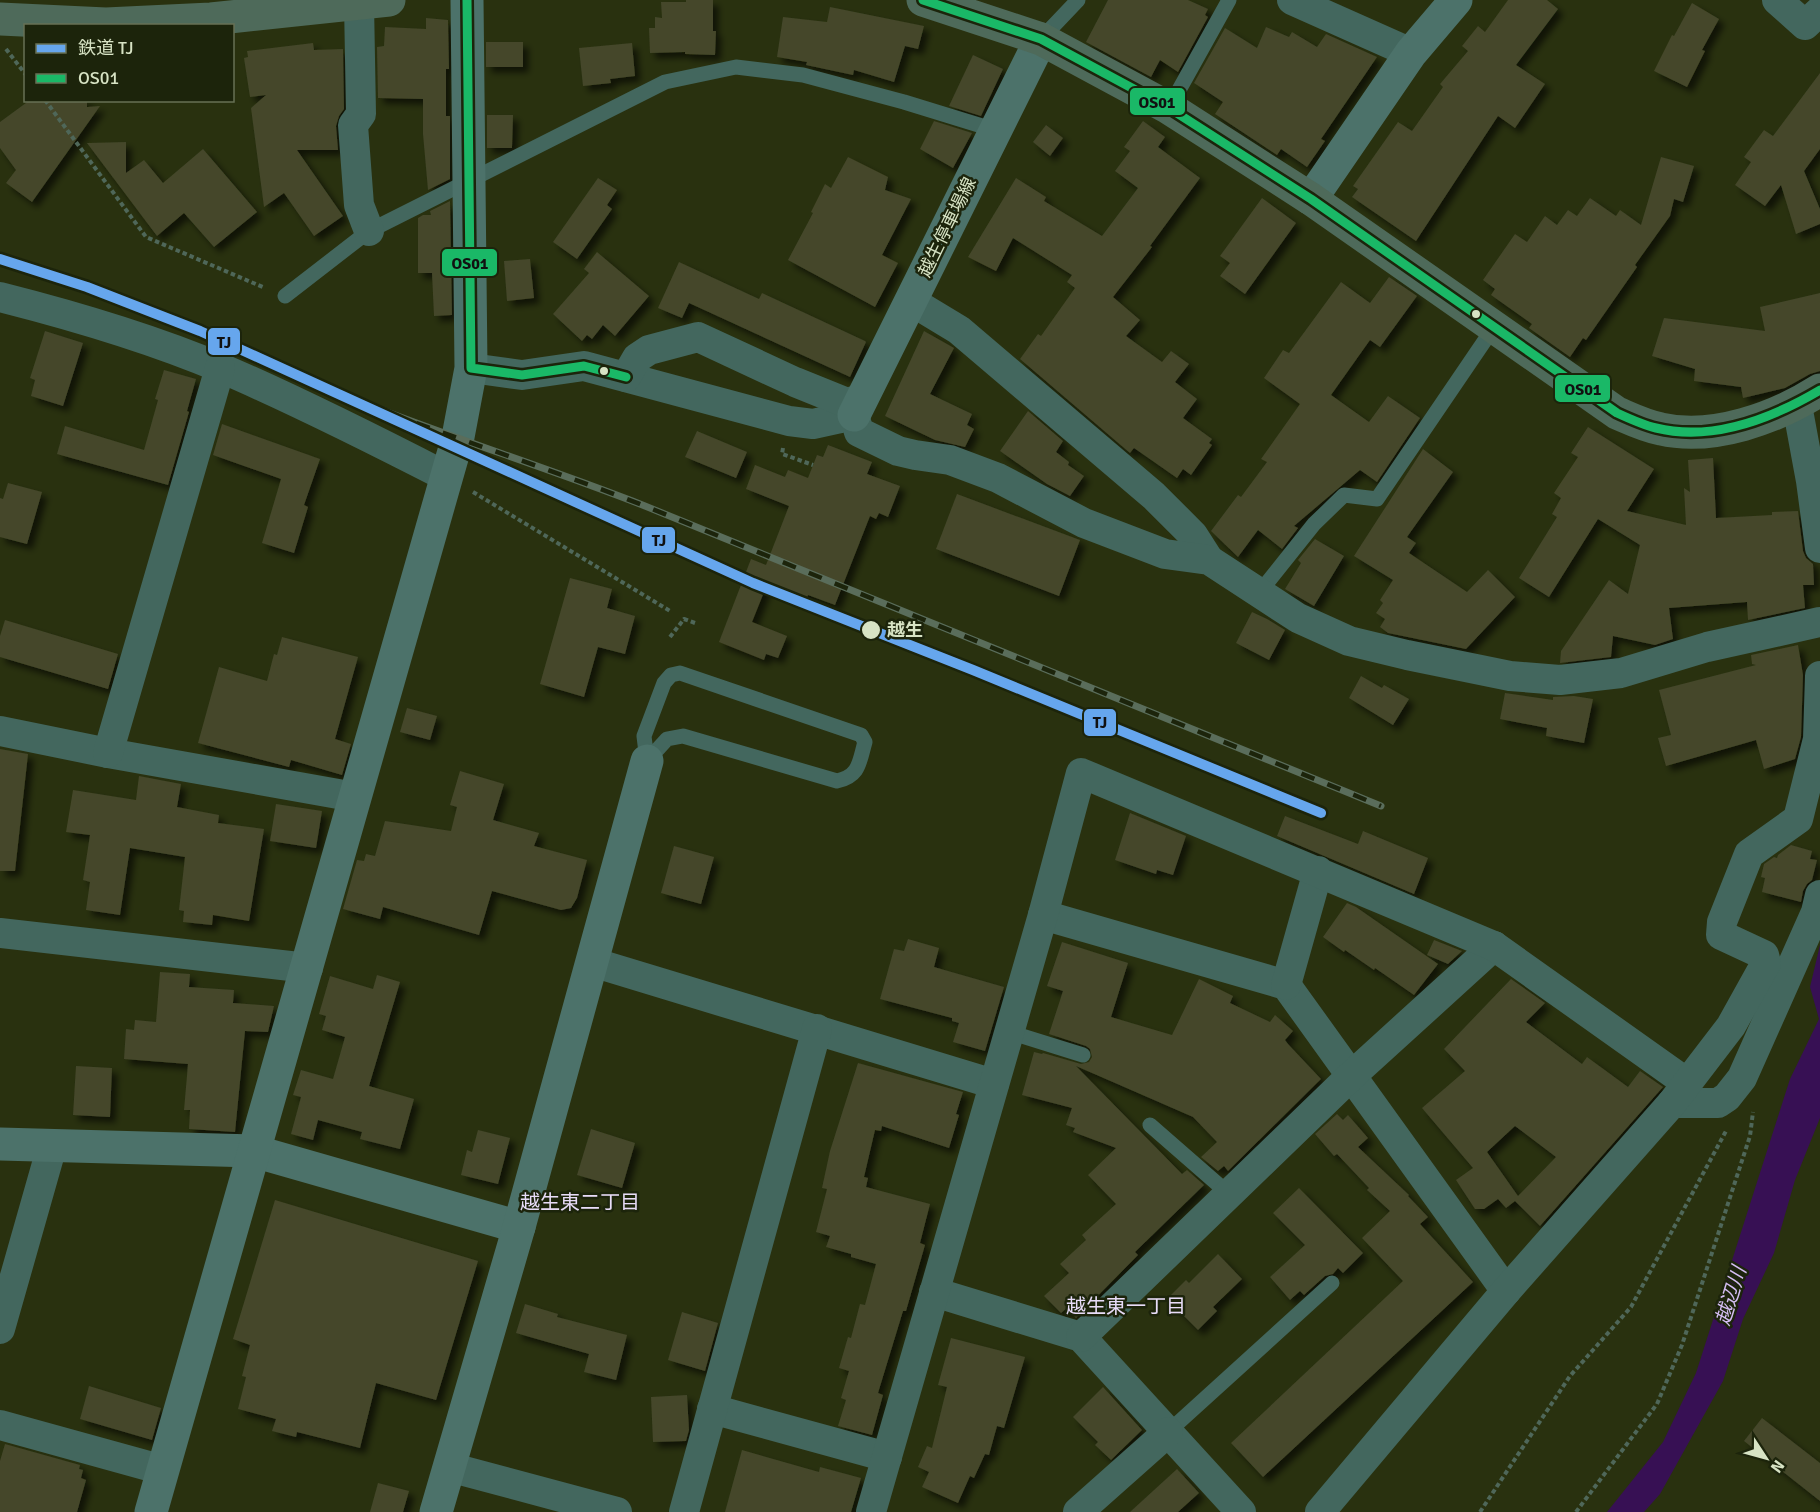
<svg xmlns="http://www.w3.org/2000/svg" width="1820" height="1512" font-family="Signika,'Noto Sans JP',sans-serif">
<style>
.water{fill:#371054}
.building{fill:#44472a;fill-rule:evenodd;filter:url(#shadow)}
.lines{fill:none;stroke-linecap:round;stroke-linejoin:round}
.path{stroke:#4f6759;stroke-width:4;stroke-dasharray:4.5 3;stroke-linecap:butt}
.lane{stroke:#43675e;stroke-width:15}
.street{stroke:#43675e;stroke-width:30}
.secondary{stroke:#4c726a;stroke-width:33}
.primary{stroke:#4e6a5a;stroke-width:33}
.rail-casing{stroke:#5a6d5b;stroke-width:7}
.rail{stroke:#1c240b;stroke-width:4.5;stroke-dasharray:14;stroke-linecap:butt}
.bus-1-casing{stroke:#1c240b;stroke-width:14}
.bus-1{stroke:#1ab867;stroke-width:9}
.rail-1-casing{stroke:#1c240b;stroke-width:15}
.rail-1{stroke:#66a6ed;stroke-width:10}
.bus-dot{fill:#d7e3c4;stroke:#1c240b;stroke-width:2}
.labels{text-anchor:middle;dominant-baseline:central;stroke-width:5;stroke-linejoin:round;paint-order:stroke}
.street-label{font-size:18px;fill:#d7e3c4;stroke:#1c240b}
.stop-label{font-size:18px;font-weight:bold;fill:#d7e3c4;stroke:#1c240b;text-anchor:start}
.neighbourhood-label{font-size:20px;fill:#e8dcf8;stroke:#1c240b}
.water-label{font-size:20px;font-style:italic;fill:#d4bdf2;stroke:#1c240b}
.line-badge{stroke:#1c240b;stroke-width:2}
.pale-badge-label{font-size:16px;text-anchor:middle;font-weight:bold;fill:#111}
</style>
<defs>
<filter id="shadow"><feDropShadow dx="5.5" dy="5.5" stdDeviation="3" flood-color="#0009"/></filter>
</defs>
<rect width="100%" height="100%" fill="#29310f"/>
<polygon class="water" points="1820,945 1820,1118 1795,1180 1774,1253 1743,1319 1723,1381 1660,1494 1644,1512 1607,1512 1663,1442 1696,1373 1790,1079 1819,1019 1810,987"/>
<g class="building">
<polygon points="686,0 713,0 713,31 716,31 715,55 685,54 685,52 650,53 649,28 655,28 655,17 662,18 661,2 686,2"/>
<polygon points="1108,0 1188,0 1208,9 1205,15 1208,17 1178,72 1160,60 1151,77 1086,42"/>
<polygon points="1508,0 1547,0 1558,9 1516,65 1545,84 1515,128 1498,116 1416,241 1352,197 1358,189 1353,186 1398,122 1412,131 1443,87 1440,84 1468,51 1462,46 1478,26 1485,32"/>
<polygon points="1692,3 1719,19 1702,50 1705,51 1687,87 1654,71 1672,35 1674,36"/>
<polygon points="830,7 924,26 918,49 905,46 894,82 854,70 853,75 806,65 807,62 777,57 783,17 827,22"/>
<polygon points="426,18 448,20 449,69 446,69 446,116 450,116 450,179 428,190 423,134 423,99 378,98 377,47 384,46 385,27 426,29"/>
<polygon points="1266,27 1289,37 1292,32 1317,47 1326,34 1377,57 1321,139 1325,141 1307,167 1281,149 1277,155 1215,114 1223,102 1194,83 1225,28 1257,48"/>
<rect x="486" y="42" width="37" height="25"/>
<polygon points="313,43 314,50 343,49 344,109 339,116 336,126 338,150 297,150 343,216 314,236 284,193 264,207 251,108 266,95 250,97 244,58 248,57 247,51"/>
<polygon points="632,43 635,76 610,79 611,83 583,86 579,48"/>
<polygon points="973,55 1003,69 981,116 949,106"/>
<polygon points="1820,73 1820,149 1804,171 1820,209 1820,224 1796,234 1781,185 1765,206 1735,185 1751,162 1744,157 1764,130 1773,136"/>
<polygon points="30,100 87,100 87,107 100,106 32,202 6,183 16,170 0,148 0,122"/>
<polygon points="487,115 513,115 512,148 487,148"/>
<polygon points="934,121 972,133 953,168 920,149"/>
<polygon points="1143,121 1165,137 1158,147 1200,178 1150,246 1152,247 1113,297 1140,320 1126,336 1162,362 1171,351 1189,364 1175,382 1197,399 1183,418 1212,439 1209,443 1212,445 1191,475 1183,469 1177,478 1134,448 1130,453 1020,359 1038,334 1041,336 1075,288 1067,282 1072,275 1013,238 996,271 968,257 1016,178 1046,197 1044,201 1102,236 1138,188 1115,171 1130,151 1124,147"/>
<polygon points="1046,125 1063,138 1050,156 1033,142"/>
<polygon points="126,142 126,173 144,160 163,183 203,149 257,212 214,247 184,213 157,236 87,143"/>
<polygon points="848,157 888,177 885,190 911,199 882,255 898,263 875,307 788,260 813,213 811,212 825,184 831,188"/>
<polygon points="1661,157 1694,166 1683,202 1674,199 1670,216 1635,265 1637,267 1586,340 1583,338 1570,357 1529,328 1532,324 1491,295 1495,289 1483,280 1515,234 1527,242 1545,216 1557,225 1568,210 1577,216 1590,198 1616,216 1620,210 1641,225"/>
<polygon points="598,178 617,190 607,205 612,209 577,259 553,242"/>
<polygon points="1262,198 1296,223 1245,294 1220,276 1230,263 1220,256"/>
<polygon points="450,201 452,315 434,316 432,273 418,273 418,218 423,215 431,215 430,211"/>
<polygon points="597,252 649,296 615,336 603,325 592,339 587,335 582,341 553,314 589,273 584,269"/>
<polygon points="530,259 534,298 507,301 504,261"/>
<polygon points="679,262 759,299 762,293 865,341 866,342 850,377 689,303 682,318 658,308"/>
<polygon points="1389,277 1417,296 1380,347 1370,340 1331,395 1369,422 1388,396 1420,418 1377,482 1360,470 1294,526 1298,528 1282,549 1258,530 1238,557 1211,531 1238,495 1241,497 1267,462 1261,459 1300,404 1264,378 1283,350 1289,353 1341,282 1370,303"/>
<polygon points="1820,293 1820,371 1810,374 1785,388 1743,398 1741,387 1694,381 1695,369 1652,356 1664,318 1765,331 1760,307"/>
<polygon points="45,331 83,343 63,406 31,396 35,380 30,378"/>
<polygon points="924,331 954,348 930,394 972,414 967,425 974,429 965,447 935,440 885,416"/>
<polygon points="164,370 196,379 187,411 189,412 168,485 57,454 65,426 144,450 158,400 155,399"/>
<polygon points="1028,411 1063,441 1056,452 1069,462 1068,465 1084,476 1070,496 1047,484 1000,451"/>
<polygon points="222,424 320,459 304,505 308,507 294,553 262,543 281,479 213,455"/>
<polygon points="1588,427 1654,469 1627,511 1686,525 1684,488 1690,492 1688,460 1713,458 1716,518 1772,515 1772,512 1798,511 1803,551 1806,558 1813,564 1814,585 1803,585 1805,608 1748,620 1747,602 1669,608 1673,639 1655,645 1613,636 1611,657 1560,663 1561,651 1609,580 1628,594 1640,545 1598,519 1549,597 1519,578 1557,517 1552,514 1561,498 1554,493 1578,457 1571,453"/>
<polygon points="697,431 747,452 736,478 685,457"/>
<polygon points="828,445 872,462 867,474 900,486 888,517 879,513 876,519 870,516 835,605 808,595 807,598 768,582 752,622 787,636 778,658 766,654 764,660 719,642 751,559 766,565 789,506 746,489 755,465 785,477 788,470 808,478 817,455 823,457"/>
<polygon points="1423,449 1453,472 1407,537 1416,543 1409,553 1467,592 1488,570 1515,597 1466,649 1388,633 1380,627 1385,619 1376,613 1383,603 1380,600 1393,580 1354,556"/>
<polygon points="8,483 42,492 27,544 0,537 0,498 3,499"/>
<polygon points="957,494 1080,540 1059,596 936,549"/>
<polygon points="1315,539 1344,556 1314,606 1285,589 1301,563 1298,560"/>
<polygon points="570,578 612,589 607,608 635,616 625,654 598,647 584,697 540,684"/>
<polygon points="1252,612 1267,619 1285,630 1269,660 1236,643"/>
<polygon points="5,620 118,654 108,689 0,657 0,636"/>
<polygon points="282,637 358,657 335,739 351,744 342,775 291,760 289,767 198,743 219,667 267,681 274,654 277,655"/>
<polygon points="1798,645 1803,675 1801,737 1795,759 1764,769 1756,740 1666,766 1658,738 1671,735 1659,690 1756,665 1752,664 1751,655"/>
<polygon points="1361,676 1382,688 1384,685 1409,699 1393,725 1349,698"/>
<polygon points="1505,693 1553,700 1553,697 1574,696 1593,699 1584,743 1546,736 1547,728 1500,719"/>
<polygon points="407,708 437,716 430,740 400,732"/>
<polygon points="0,749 28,754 15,871 0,871"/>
<polygon points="460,771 504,784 493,820 539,833 534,846 587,860 577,898 571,908 561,910 492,891 479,935 383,907 380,919 343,909 357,860 364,861 366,854 375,856 385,821 451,831 457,807 450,805"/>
<polygon points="139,776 181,784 177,807 219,815 218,823 264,829 249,921 213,915 212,925 183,922 184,911 179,910 185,857 130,848 120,915 86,910 90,882 83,880 90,835 66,832 73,790 136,800"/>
<polygon points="276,804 322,811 316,848 270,841"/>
<polygon points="1130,813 1186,836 1173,875 1157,870 1156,874 1115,860"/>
<polygon points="1285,816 1358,844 1363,831 1428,858 1414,894 1277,836"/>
<polygon points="1791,845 1812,851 1810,859 1817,860 1812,880 1807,884 1803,891 1801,902 1762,892 1765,878 1761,877 1764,864 1774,857 1777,858 1778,855"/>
<polygon points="674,846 714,857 701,904 661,893"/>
<polygon points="1347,903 1356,907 1438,964 1414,995 1375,968 1374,970 1345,950 1344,952 1323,937"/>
<polygon points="908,939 939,948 934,967 1004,987 985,1051 953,1042 959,1023 952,1021 952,1018 880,999 894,949 904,951"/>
<polygon points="1434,940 1462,951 1448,964 1427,955"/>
<polygon points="1062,942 1128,963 1111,1017 1172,1035 1199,979 1233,996 1230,1003 1270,1022 1275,1015 1293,1031 1285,1040 1288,1044 1321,1079 1228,1171 1224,1166 1218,1171 1201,1157 1217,1142 1193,1117 1076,1066 1182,1174 1187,1170 1204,1185 1135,1252 1138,1255 1076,1318 1067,1308 1061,1313 1044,1296 1069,1273 1060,1264 1086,1240 1082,1235 1116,1204 1088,1175 1116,1148 1073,1132 1075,1128 1066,1125 1072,1108 1022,1095 1034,1052 1042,1054 1043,1053 1081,1064 1089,1062 1092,1057 1090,1049 1086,1046 1049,1034 1063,991 1047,986"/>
<polygon points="160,972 190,974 189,987 234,990 233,1003 274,1006 268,1032 245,1031 235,1132 189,1129 190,1110 184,1110 188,1064 124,1059 126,1029 134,1030 135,1020 156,1022"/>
<polygon points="377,975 400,982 369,1086 414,1099 400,1149 360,1139 362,1132 318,1120 313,1140 291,1134 301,1097 293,1095 301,1070 333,1079 345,1037 322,1030 326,1016 319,1014 330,976 373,989"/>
<path d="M 1511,979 L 1545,1003 L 1526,1022 L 1582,1064 L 1587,1057 L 1628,1087 L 1640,1071 L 1663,1087 L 1540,1226 L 1515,1201 L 1506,1208 L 1498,1199 L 1484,1209 L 1475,1209 L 1456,1180 L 1473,1168 L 1422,1108 L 1465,1071 L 1444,1049 ZM 1515,1126 L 1556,1157 L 1518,1196 L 1487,1152 Z"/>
<polygon points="858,1063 963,1092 956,1114 959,1115 949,1148 882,1126 881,1131 875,1130 864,1177 868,1178 866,1187 930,1204 920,1243 925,1245 906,1311 903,1311 878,1393 883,1395 872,1435 838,1426 846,1400 841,1398 849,1371 839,1368 848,1337 851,1338 860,1304 865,1305 876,1264 851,1257 851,1254 826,1247 830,1236 816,1232 827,1189 822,1188 830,1151"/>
<polygon points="76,1066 112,1068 110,1117 73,1115"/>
<polygon points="1337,1114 1343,1120 1348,1115 1368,1138 1358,1147 1409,1195 1408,1196 1428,1217 1420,1224 1473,1282 1263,1477 1231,1443 1403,1281 1362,1238 1390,1211 1367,1190 1369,1188 1337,1154 1334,1156 1315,1134"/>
<polygon points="591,1129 635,1143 622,1188 577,1175"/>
<polygon points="478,1130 510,1138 498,1184 461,1175 467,1150 472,1152"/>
<polygon points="1299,1188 1363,1253 1343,1273 1338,1268 1333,1274 1325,1276 1304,1295 1300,1291 1290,1300 1270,1277 1305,1245 1273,1213"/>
<polygon points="275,1200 478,1261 436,1400 376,1383 360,1448 297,1432 296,1437 272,1431 276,1419 238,1409 246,1377 242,1376 250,1345 233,1339"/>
<polygon points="1218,1254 1242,1279 1213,1307 1217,1311 1198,1330 1167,1299 1186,1280 1189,1283"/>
<polygon points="525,1304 558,1314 557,1317 627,1335 616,1380 584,1372 589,1354 516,1333"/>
<polygon points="682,1312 718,1323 705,1371 668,1360"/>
<polygon points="951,1338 1025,1357 1004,1428 997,1426 989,1455 985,1454 974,1478 970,1476 958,1503 922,1487 929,1472 918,1467 927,1446 932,1448 947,1387 938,1385"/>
<polygon points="89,1386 161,1408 152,1440 80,1419"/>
<polygon points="1103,1387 1142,1430 1111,1460 1095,1445 1098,1442 1073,1417"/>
<polygon points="687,1395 689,1430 686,1441 653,1442 651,1397"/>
<polygon points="1762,1418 1820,1463 1820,1501 1744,1441"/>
<polygon points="5,1444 80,1465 79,1469 83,1470 81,1478 86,1480 77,1512 0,1512 0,1461"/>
<polygon points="742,1450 819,1472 820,1467 861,1478 851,1512 725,1512"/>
<polygon points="1177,1469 1199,1493 1178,1512 1130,1512"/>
<polygon points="378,1483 409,1491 403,1512 370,1512"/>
</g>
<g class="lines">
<g class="path">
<polyline points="6,49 26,75"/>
<polyline points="45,100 146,237 265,288"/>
<polyline points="783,448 782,454 813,465"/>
<polyline points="473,492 670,611"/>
<polyline points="670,637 684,619 695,623"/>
<polyline points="1480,1512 1570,1376 1631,1307 1726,1131"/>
<polyline points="1576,1512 1657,1404 1682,1345 1750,1136 1753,1112"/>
</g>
<g class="lane">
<polyline points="1041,39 1078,0"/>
<polyline points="1169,108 1229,0"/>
<polyline points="285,296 369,231 665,82 736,67 803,75 904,102 995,130"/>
<polyline points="1259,593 1314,524 1344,495 1377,499 1494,327"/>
<path d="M 680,673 L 861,735 L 865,742 C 859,762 860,776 837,781 L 683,736 L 667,739 L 647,761 L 644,736 L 664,683 L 671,675 Z"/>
<polyline points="1009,1032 1083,1055"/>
<polyline points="1150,1125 1229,1194"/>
<polyline points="1168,1432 1332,1283"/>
</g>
<g class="street">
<polyline points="1292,0 1411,53"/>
<polyline points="1777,0 1805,25 1820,11"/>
<polyline points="359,3 361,114 353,125 359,205 369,231"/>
<path d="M 0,297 C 75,316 150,338 221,368 C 298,401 373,439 447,477"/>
<polyline points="911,301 959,330 1154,496 1193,535 1209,560"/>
<polyline points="471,368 522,375 584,366 789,421 813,424 854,415 859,432 898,451 915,455 950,460 998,478 1084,523 1165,554 1209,560 1298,618 1349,641 1407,655 1510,676 1560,680 1621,673 1707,647 1820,622"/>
<polyline points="626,377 637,358 649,350 698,337 795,382 847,403 863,398"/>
<polyline points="1797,405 1811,481 1820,548"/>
<polyline points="0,731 108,753 355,797"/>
<polyline points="108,753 220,368"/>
<polyline points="1043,915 1286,985 1506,1291"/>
<polyline points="0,933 308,968"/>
<polyline points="592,962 994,1084"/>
<polyline points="1286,985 1318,871"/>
<polyline points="1672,1103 1718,1103 1727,1097 1742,1078 1816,912 1820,895"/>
<polyline points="934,1292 1081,1337 1241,1512"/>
<polyline points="0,1329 52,1146"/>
<polyline points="1081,1337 1350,1077 1494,946"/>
<polyline points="712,1409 887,1457"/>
<polyline points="0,1425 163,1470"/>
<polyline points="449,1467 617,1512"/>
<polyline points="684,1512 817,1029"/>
<polyline points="871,1512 1043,915 1081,773 1494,946 1687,1083"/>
<polyline points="1078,1512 1168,1432"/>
<polyline points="1320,1512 1506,1291 1672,1103 1731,1026 1766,963 1764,955 1721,935 1722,922 1749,854 1798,819 1818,739 1820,676"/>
</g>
<g class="secondary">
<polyline points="1311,199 1411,53 1456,0"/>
<polyline points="854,415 1041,39"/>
<polyline points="0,1144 254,1151 519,1227"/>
<polyline points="151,1512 458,437 471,368 467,0"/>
<polyline points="436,1512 519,1227 647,761"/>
</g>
<g class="primary">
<path d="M 923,0 L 1041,39 L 1169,108 L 1311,199 L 1617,413 C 1631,419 1645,426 1661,429 C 1713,441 1776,418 1820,390"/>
<polyline points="0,19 106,24 211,19 389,0"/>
</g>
<defs>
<path id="rail" d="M 338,393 C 439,434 543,466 645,506 L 1381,806"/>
</defs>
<use href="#rail" class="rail-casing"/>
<use href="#rail" class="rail"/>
<defs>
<g id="bus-1">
<polyline points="467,0 471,368 522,375 584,366 626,377"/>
<path d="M 923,0 L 1041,39 L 1169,108 L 1311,199 L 1617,413 C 1630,419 1643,425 1656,428 C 1713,442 1771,419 1820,390"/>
</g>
</defs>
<use href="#bus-1" class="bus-1-casing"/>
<use href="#bus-1" class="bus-1"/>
<defs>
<polyline id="rail-1" points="0,259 87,287 200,331 753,583 973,670 1321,813"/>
</defs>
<use href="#rail-1" class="rail-1-casing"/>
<use href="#rail-1" class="rail-1"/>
</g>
<g class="bus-dot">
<circle cx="1476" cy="314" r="5"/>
<circle cx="604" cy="371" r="5"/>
<circle cx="871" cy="630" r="10"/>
</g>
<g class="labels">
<g class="street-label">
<text transform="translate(947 227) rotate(-64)">越生停車場線</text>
</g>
<g class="stop-label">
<text x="887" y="630">越生</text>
</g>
<g class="neighbourhood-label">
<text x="580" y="1202">越生東二丁目</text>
<text x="1126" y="1306">越生東一丁目</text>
</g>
<g class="water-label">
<text transform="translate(1731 1296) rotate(-73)">越辺川</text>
</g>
</g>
<g class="line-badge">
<rect x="1129" y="87" width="57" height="29" rx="6" fill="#1ab867"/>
<rect x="441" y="248" width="57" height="29" rx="6" fill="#1ab867"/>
<rect x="207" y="327" width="34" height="29" rx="6" fill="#66a6ed"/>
<rect x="1554" y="374" width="57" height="29" rx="6" fill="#1ab867"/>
<rect x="641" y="526" width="35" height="28" rx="6" fill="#66a6ed"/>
<rect x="1083" y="708" width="34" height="29" rx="6" fill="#66a6ed"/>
</g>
<g class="pale-badge-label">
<text x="1157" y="108">OS01</text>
<text x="470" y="269">OS01</text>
<text x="224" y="348">TJ</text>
<text x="1583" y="395">OS01</text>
<text x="659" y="546">TJ</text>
<text x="1100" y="728">TJ</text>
</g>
<rect x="24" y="24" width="210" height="78" fill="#1c240b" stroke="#677055" stroke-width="1.5"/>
<rect x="36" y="44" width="30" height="9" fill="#66a6ed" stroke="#677055" stroke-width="1.5"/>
<text x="78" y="54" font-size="18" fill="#d7e3c4">鉄道 TJ</text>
<rect x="36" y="74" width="30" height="9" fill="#1ab867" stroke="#677055" stroke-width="1.5"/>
<text x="78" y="84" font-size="18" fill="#d7e3c4">OS01</text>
<g transform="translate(1766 1458) rotate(126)" stroke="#1c240b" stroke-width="4.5" paint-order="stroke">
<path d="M0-4.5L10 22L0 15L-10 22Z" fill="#d7e3c4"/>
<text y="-9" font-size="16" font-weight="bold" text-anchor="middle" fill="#d7e3c4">N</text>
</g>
</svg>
